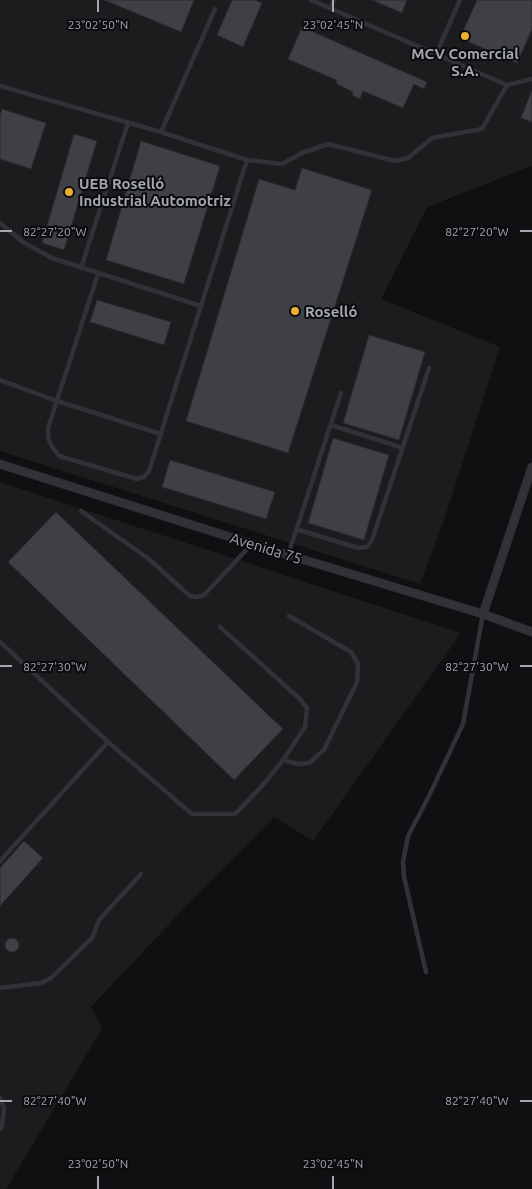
<svg xmlns="http://www.w3.org/2000/svg" width="532" height="1189" font-family="Ubuntu,sans-serif">
<style>
.built{fill:#1c1c1f}
.building{fill:#3f4045;stroke:#2a2a2e}
.lines{fill:none;stroke-linecap:round;stroke-linejoin:round}
.lane{stroke:#313237;stroke-width:4.5}
.street{stroke:#313237;stroke-width:9}
.ticks{fill:none;stroke:#a2a7b2;stroke-width:2}
.poi-dot{fill:#edaf2d;stroke:#0b0b0d;stroke-width:2}
.labels{text-anchor:middle;dominant-baseline:central;stroke-width:4;stroke-linejoin:round;paint-order:stroke}
.poi-label{font-size:15px;font-weight:bold;fill:#a2a7b2;stroke:#0b0b0d;text-anchor:start}
.street-label{font-size:15px;fill:#a2a7b2;stroke:#0b0b0d}
.ticks-label{font-size:12px;text-anchor:middle;fill:#a2a7b2;stroke:#0b0b0d;stroke-width:4;stroke-linejoin:round;paint-order:stroke}
</style>
<rect width="100%" height="100%" fill="#101012"/>
<g class="built">
<polygon points="0,0 532,0 532,166 427,207 381,299 500,347 444,520 420,584 0,451"/>
<polygon points="0,482 461,633 313,841 274,817 191,901 91,1007 103,1027 6,1189 0,1189"/>
</g>
<g class="building">
<polygon points="104,0 194,0 181,32"/>
<polygon points="232,0 255,0 262,3 243,47 217,35"/>
<polygon points="372,0 407,0 402,13"/>
<polygon points="477,0 532,0 532,29 517,63 460,38"/>
<polygon points="302,27 427,82 424,89 414,84 403,108 363,91 360,99 352,95 353,92 337,84 336,80 288,59"/>
<polygon points="531,92 532,92 532,122 521,118"/>
<polygon points="2,109 46,123 31,169 0,159 0,115"/>
<polygon points="74,134 97,141 64,250 42,243"/>
<polygon points="141,141 220,166 184,284 106,260"/>
<polygon points="302,168 372,190 288,453 186,421 259,179 295,190"/>
<polygon points="97,300 171,322 164,345 90,322"/>
<polygon points="369,335 425,352 399,440 343,423"/>
<polygon points="333,438 389,455 364,540 308,523"/>
<polygon points="170,460 275,492 266,519 162,487"/>
<polygon points="56,512 283,729 234,780 8,562"/>
<polygon points="24,841 43,858 0,906 0,868"/>
<circle cx="12" cy="945" r="7"/>
</g>
<g class="lines">
<g class="lane">
<polyline points="311,0 507,85"/>
<polyline points="330,8 334,0"/>
<polyline points="436,54 460,0"/>
<polyline points="0,86 161,132 247,160 282,164 302,153 328,144 395,161 408,158 432,138 482,129 507,85 532,79"/>
<polyline points="161,132 215,9"/>
<polyline points="0,223 23,242 52,258 201,306"/>
<polyline points="81,268 128,123"/>
<polyline points="98,274 48,428 48,437 51,445 59,456 137,479 144,477 149,471 247,160"/>
<polyline points="0,380 57,401 161,434"/>
<polyline points="331,425 403,448"/>
<polyline points="81,511 149,559 190,596 197,597 204,595 251,545"/>
<polyline points="296,529 358,548 367,547 372,540 429,368"/>
<polyline points="288,555 341,393"/>
<polyline points="0,642 108,742 0,861"/>
<polyline points="108,742 192,814 235,814 262,786 283,760 305,727 307,708 299,698 220,627"/>
<polyline points="283,760 298,764 309,763 324,750 357,682 358,664 351,652 289,616"/>
<polyline points="426,972 404,877 403,862 408,836 429,796 463,724 483,614"/>
<polyline points="0,988 41,983 51,978 92,938 99,920 141,874"/>
<polyline points="0,1098 4,1108 2,1126 0,1129"/>
</g>
<g class="street">
<polyline points="0,464 252,544 483,614 532,632"/>
<polyline points="483,614 532,467"/>
</g>
</g>
<path class="ticks" d="M 98,0 L 98,12M 333,0 L 333,12M 0,231 L 12,231M 520,231 L 532,231M 0,666 L 12,666M 520,666 L 532,666M 0,1101 L 12,1101M 520,1101 L 532,1101M 98,1176 L 98,1189M 333,1176 L 333,1189"/>
<g class="poi-dot">
<circle cx="465" cy="36" r="5"/>
<circle cx="69" cy="192" r="5"/>
<circle cx="295" cy="311" r="5"/>
</g>
<g class="labels">
<g class="poi-label">
<text x="465" y="53" text-anchor="middle">MCV Comercial<tspan x="465" dy="17">S.A.</tspan></text>
<text x="79" y="183">UEB Roselló<tspan x="79" dy="17">Industrial Automotriz</tspan></text>
<text x="305" y="311">Roselló</text>
</g>
<g class="street-label">
<text transform="translate(266 548) rotate(17)">Avenida 75</text>
</g>
</g>
<g class="ticks-label">
<text x="98" y="29">23°02'50"N</text>
<text x="333" y="29">23°02'45"N</text>
<text x="477" y="236">82°27'20"W</text>
<text x="55" y="236">82°27'20"W</text>
<text x="55" y="671">82°27'30"W</text>
<text x="477" y="671">82°27'30"W</text>
<text x="55" y="1105">82°27'40"W</text>
<text x="477" y="1105">82°27'40"W</text>
<text x="98" y="1168">23°02'50"N</text>
<text x="333" y="1168">23°02'45"N</text>
</g>
</svg>
